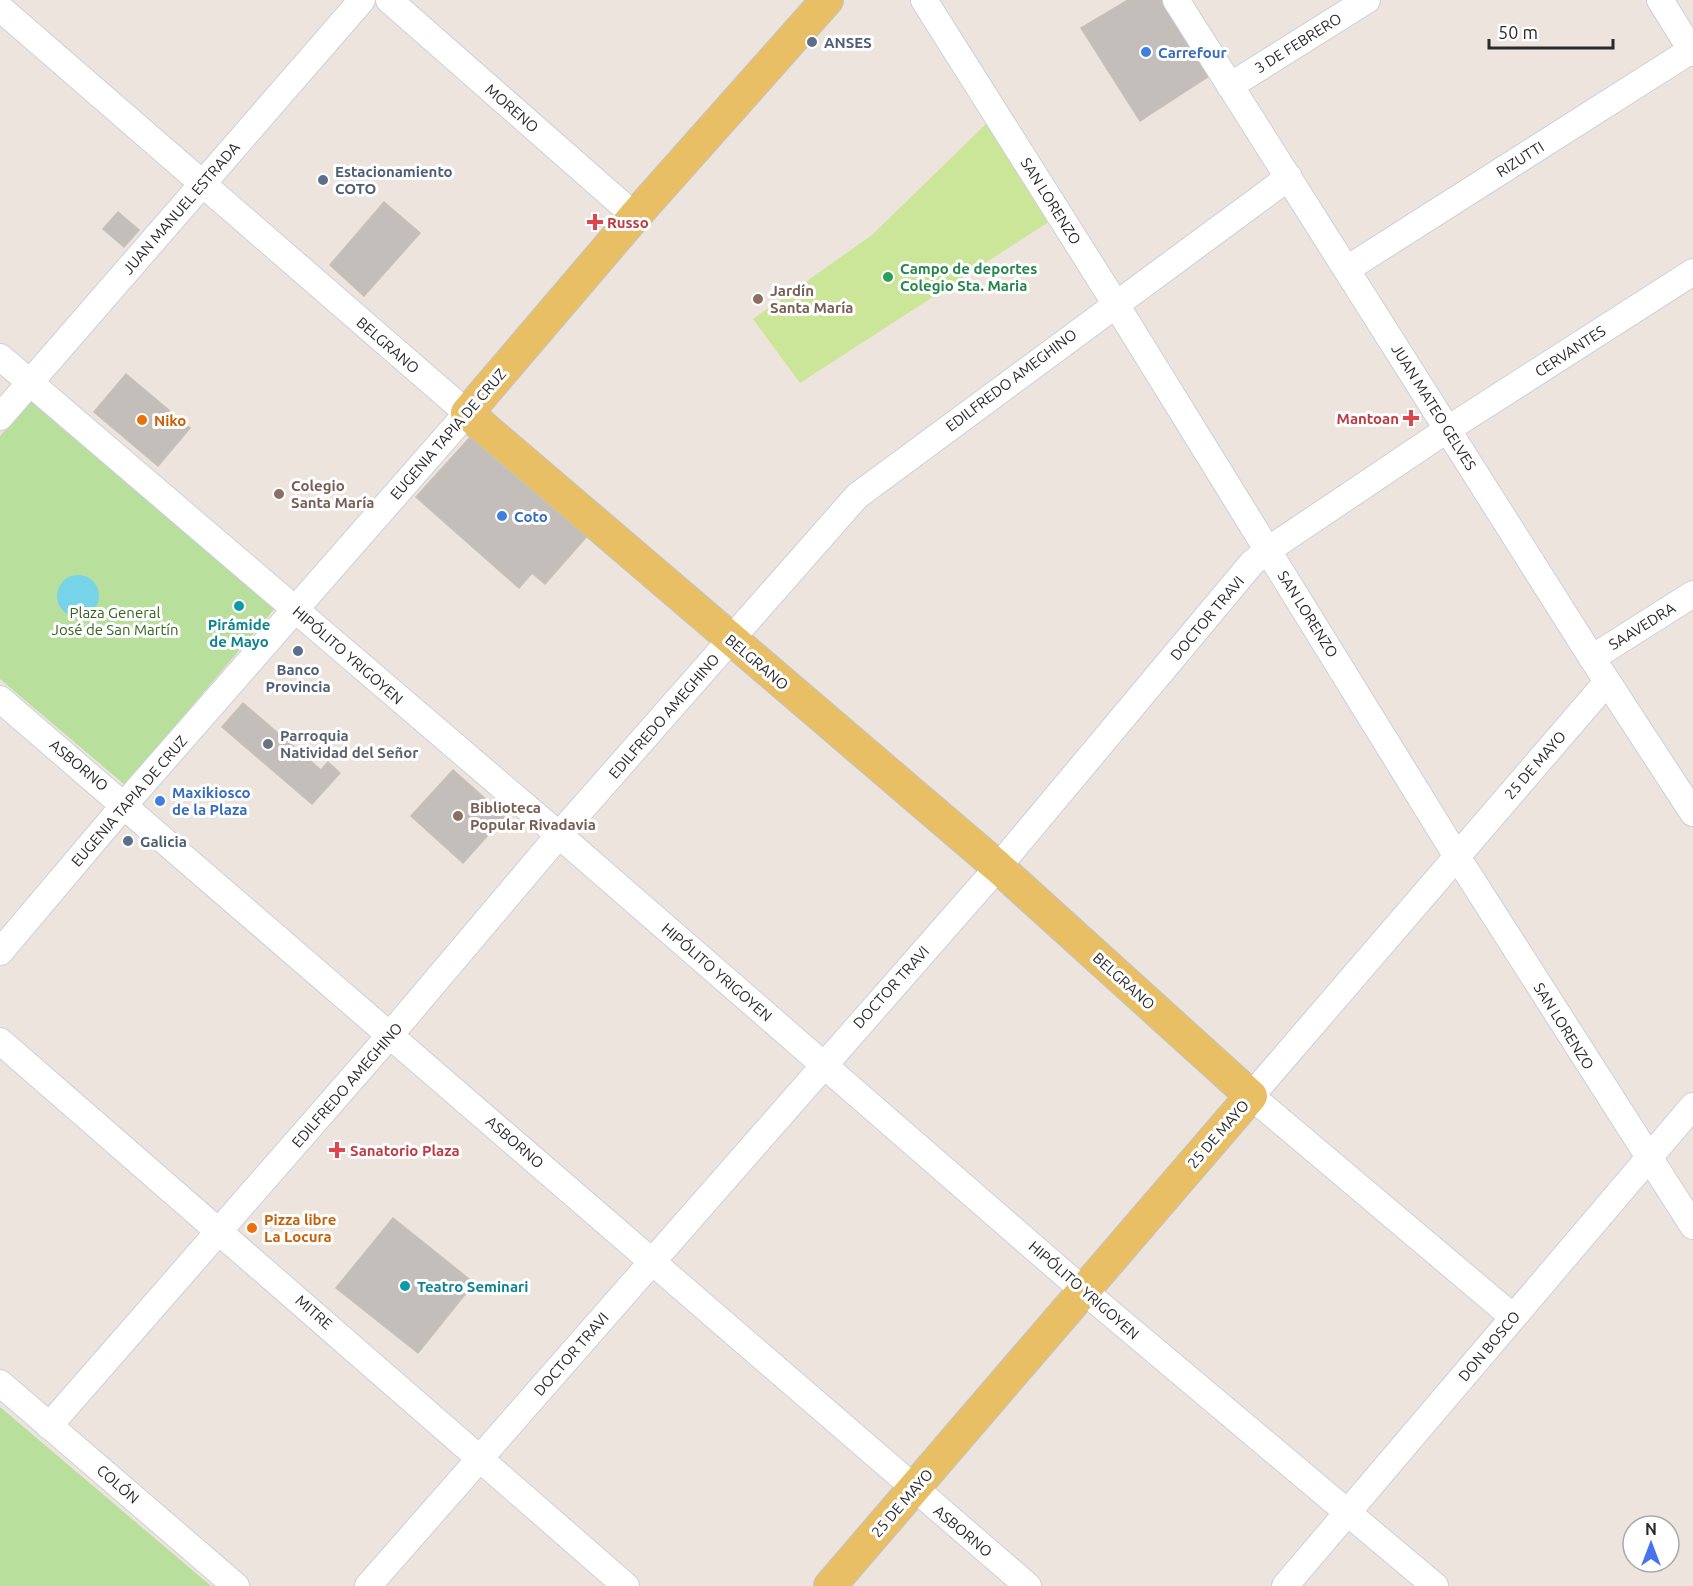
<svg xmlns="http://www.w3.org/2000/svg" width="1693" height="1586" font-family="Ubuntu,sans-serif">
<style>
.green{fill:#b9df9d}
.pitch{fill:#cce699}
.water{fill:#76d3e8}
.building{fill:#c4beba;stroke:#c7c0b7;stroke-width:1.5}
.lines{fill:none;stroke-linecap:round;stroke-linejoin:round}
.minor-casing{stroke:#ccd0db;stroke-width:28}
.major-casing{stroke:#c3c3c3;stroke-width:34}
.minor{stroke:#fff;stroke-width:26}
.major{stroke:#e9bf65;stroke-width:32}
.service-dot{fill:#5c6f8a;stroke:#fff;stroke-width:2}
.shop-dot{fill:#3f7fe0;stroke:#fff;stroke-width:2}
.health-dot{fill:#e0444e;stroke:#fff;stroke-width:2}
.leisure-dot{fill:#2e9e5b;stroke:#fff;stroke-width:2}
.education-dot{fill:#8d6e63;stroke:#fff;stroke-width:2}
.food-dot{fill:#e8710a;stroke:#fff;stroke-width:2}
.culture-dot{fill:#0f9aa8;stroke:#fff;stroke-width:2}
.worship-dot{fill:#6b7280;stroke:#fff;stroke-width:2}
.labels{text-anchor:middle;dominant-baseline:central;stroke-width:6;stroke-linejoin:round;paint-order:stroke}
.service-label{font-size:15px;font-weight:bold;fill:#4e5e75;stroke:#fff;text-anchor:start}
.street-label{font-size:15px;fill:#2a2a2a;stroke:#fff}
.shop-label{font-size:15px;font-weight:bold;fill:#366cbe;stroke:#fff;text-anchor:start}
.health-label{font-size:15px;font-weight:bold;fill:#be3a42;stroke:#fff;text-anchor:start}
.leisure-label{font-size:15px;font-weight:bold;fill:#27864d;stroke:#fff;text-anchor:start}
.education-label{font-size:15px;font-weight:bold;fill:#785e54;stroke:#fff;text-anchor:start}
.food-label{font-size:15px;font-weight:bold;fill:#c56008;stroke:#fff;text-anchor:start}
.park-label{font-size:15px;fill:#33641e;stroke:#fff}
.culture-label{font-size:15px;font-weight:bold;fill:#0d838f;stroke:#fff}
.worship-label{font-size:15px;font-weight:bold;fill:#5b616d;stroke:#fff;text-anchor:start}
</style>
<rect width="100%" height="100%" fill="#ece4dd"/>
<g class="green">
<polygon points="31,400 276,607 125,785 0,679 0,436"/>
<polygon points="0,1407 211,1586 0,1586"/>
</g>
<polygon class="pitch" points="989,121 1050,221 800,383 753,319 872,235"/>
<circle class="water" cx="78" cy="596" r="21"/>
<g class="building">
<polygon points="1128,0 1165,0 1209,76 1140,121 1081,28"/>
<polygon points="384,202 420,233 364,296 330,265"/>
<polygon points="118,212 139,230 124,247 103,229"/>
<polygon points="126,374 190,428 158,466 94,412"/>
<polygon points="473,434 588,535 545,584 532,573 519,588 416,497"/>
<polygon points="243,703 321,770 328,762 340,773 312,804 222,727"/>
<polygon points="453,770 505,816 463,863 411,816"/>
<polygon points="393,1218 474,1283 418,1353 336,1288"/>
</g>
<g class="lines">
<defs>
<g id="minor">
<polyline points="389,0 635,216"/>
<polyline points="924,0 1115,303 1456,855 1693,1226"/>
<polyline points="1176,0 1592,658 1693,813"/>
<polyline points="1660,0 1693,53"/>
<polyline points="0,8 467,413 125,804 0,952"/>
<polyline points="1230,86 1367,0"/>
<polyline points="1347,269 1693,49"/>
<polyline points="0,357 559,835 1084,1291 1435,1586"/>
<polyline points="0,417 362,0"/>
<polyline points="1592,658 1693,594"/>
<polyline points="0,699 1028,1586"/>
<polyline points="0,1041 626,1586"/>
<polyline points="1513,1317 1251,1096 1607,682"/>
<polyline points="0,1383 236,1586"/>
<polyline points="49,1426 390,1035 559,835 857,496 1289,177"/>
<polyline points="368,1586 998,867 1252,563 1268,550 1448,429 1693,272"/>
<polyline points="1285,1586 1693,1106"/>
</g>
<polyline id="major" points="827,0 635,216 467,413 998,867 1251,1096 830,1586"/>
</defs>
<use href="#minor" class="minor-casing"/>
<use href="#major" class="major-casing"/>
<use href="#minor" class="minor"/>
<use href="#major" class="major"/>
</g>
<g class="service-dot">
<circle cx="812" cy="42" r="6"/>
<circle cx="323" cy="180" r="6"/>
<circle cx="298" cy="651" r="6"/>
<circle cx="128" cy="841" r="6"/>
</g>
<g class="shop-dot">
<circle cx="1146" cy="52" r="6"/>
<circle cx="502" cy="516" r="6"/>
<circle cx="160" cy="801" r="6"/>
</g>
<g class="health-dot">
<path d="M592 213h6v6h6v6h-6v6h-6v-6h-6v-6h6z"/>
<path d="M1408 409h6v6h6v6h-6v6h-6v-6h-6v-6h6z"/>
<path d="M334 1141h6v6h6v6h-6v6h-6v-6h-6v-6h6z"/>
</g>
<circle class="leisure-dot" cx="888" cy="277" r="6"/>
<g class="education-dot">
<circle cx="758" cy="299" r="6"/>
<circle cx="279" cy="494" r="6"/>
<circle cx="458" cy="816" r="6"/>
</g>
<g class="food-dot">
<circle cx="142" cy="420" r="6"/>
<circle cx="252" cy="1228" r="6"/>
</g>
<g class="culture-dot">
<circle cx="239" cy="606" r="6"/>
<circle cx="405" cy="1286" r="6"/>
</g>
<circle class="worship-dot" cx="268" cy="744" r="6"/>
<g class="labels">
<g class="service-label">
<text x="824" y="42">ANSES</text>
<text x="335" y="171">Estacionamiento<tspan x="335" dy="17">COTO</tspan></text>
<text x="298" y="669" text-anchor="middle">Banco<tspan x="298" dy="17">Provincia</tspan></text>
<text x="140" y="841">Galicia</text>
</g>
<g class="street-label">
<text transform="translate(1298 43) rotate(-32)">3 DE FEBRERO</text>
<text transform="translate(512 108) rotate(41)">MORENO</text>
<text transform="translate(1520 159) rotate(-32)">RIZUTTI</text>
<text transform="translate(1051 201) rotate(58)">SAN LORENZO</text>
<text transform="translate(181 208) rotate(-49)">JUAN MANUEL ESTRADA</text>
<text transform="translate(388 345) rotate(41)">BELGRANO</text>
<text transform="translate(1570 351) rotate(-33)">CERVANTES</text>
<text transform="translate(1011 380) rotate(-37)">EDILFREDO AMEGHINO</text>
<text transform="translate(1434 407) rotate(58)">JUAN MATEO GELVES</text>
<text transform="translate(448 434) rotate(-49)">EUGENIA TAPIA DE CRUZ</text>
<text transform="translate(1308 614) rotate(58)">SAN LORENZO</text>
<text transform="translate(1207 618) rotate(-50)">DOCTOR TRAVI</text>
<text transform="translate(1642 626) rotate(-32)">SAAVEDRA</text>
<text transform="translate(348 655) rotate(41)">HIPÓLITO YRIGOYEN</text>
<text transform="translate(757 662) rotate(40)">BELGRANO</text>
<text transform="translate(664 716) rotate(-49)">EDILFREDO AMEGHINO</text>
<text transform="translate(79 765) rotate(40)">ASBORNO</text>
<text transform="translate(1535 765) rotate(-49)">25 DE MAYO</text>
<text transform="translate(129 801) rotate(-49)">EUGENIA TAPIA DE CRUZ</text>
<text transform="translate(717 972) rotate(41)">HIPÓLITO YRIGOYEN</text>
<text transform="translate(1124 981) rotate(42)">BELGRANO</text>
<text transform="translate(891 987) rotate(-48)">DOCTOR TRAVI</text>
<text transform="translate(1564 1026) rotate(58)">SAN LORENZO</text>
<text transform="translate(347 1085) rotate(-49)">EDILFREDO AMEGHINO</text>
<text transform="translate(1218 1134) rotate(-49)">25 DE MAYO</text>
<text transform="translate(515 1142) rotate(41)">ASBORNO</text>
<text transform="translate(1084 1290) rotate(41)">HIPÓLITO YRIGOYEN</text>
<text transform="translate(314 1312) rotate(41)">MITRE</text>
<text transform="translate(1489 1346) rotate(-50)">DON BOSCO</text>
<text transform="translate(571 1354) rotate(-49)">DOCTOR TRAVI</text>
<text transform="translate(118 1484) rotate(41)">COLÓN</text>
<text transform="translate(902 1503) rotate(-49)">25 DE MAYO</text>
<text transform="translate(963 1531) rotate(40)">ASBORNO</text>
</g>
<g class="shop-label">
<text x="1158" y="52">Carrefour</text>
<text x="514" y="516">Coto</text>
<text x="172" y="792">Maxikiosco<tspan x="172" dy="17">de la Plaza</tspan></text>
</g>
<g class="health-label">
<text x="607" y="222">Russo</text>
<text x="1399" y="418" text-anchor="end">Mantoan</text>
<text x="350" y="1150">Sanatorio Plaza</text>
</g>
<g class="leisure-label">
<text x="900" y="268">Campo de deportes<tspan x="900" dy="17">Colegio Sta. Maria</tspan></text>
</g>
<g class="education-label">
<text x="770" y="290">Jardín<tspan x="770" dy="17">Santa María</tspan></text>
<text x="291" y="485">Colegio<tspan x="291" dy="17">Santa María</tspan></text>
<text x="470" y="807">Biblioteca<tspan x="470" dy="17">Popular Rivadavia</tspan></text>
</g>
<g class="food-label">
<text x="154" y="420">Niko</text>
<text x="264" y="1219">Pizza libre<tspan x="264" dy="17">La Locura</tspan></text>
</g>
<g class="park-label">
<text x="115" y="612">Plaza General<tspan x="115" dy="17">José de San Martín</tspan></text>
</g>
<g class="culture-label">
<text x="239" y="624">Pirámide<tspan x="239" dy="17">de Mayo</tspan></text>
<text x="417" y="1286" text-anchor="start">Teatro Seminari</text>
</g>
<g class="worship-label">
<text x="280" y="735">Parroquia<tspan x="280" dy="17">Natividad del Señor</tspan></text>
</g>
</g>
<g transform="translate(1651 1544)"><circle r="28" fill="#ffffff" stroke="#aaaaaa" stroke-width="1.5"/>
<path d="M0-4.5L10 22L0 15L-10 22Z" fill="#4674f0"/>
<text y="-9" font-size="16" font-weight="bold" text-anchor="middle" fill="#2a2a2a">N</text>
</g>
<path d="M1489 39v9h124v-9" fill="none" stroke="#2a2a2a" stroke-width="3"/>
<text x="1498" y="39" font-size="18" fill="#2a2a2a" stroke="#ffffff" stroke-width="4.5" paint-order="stroke">50 m</text>
</svg>
